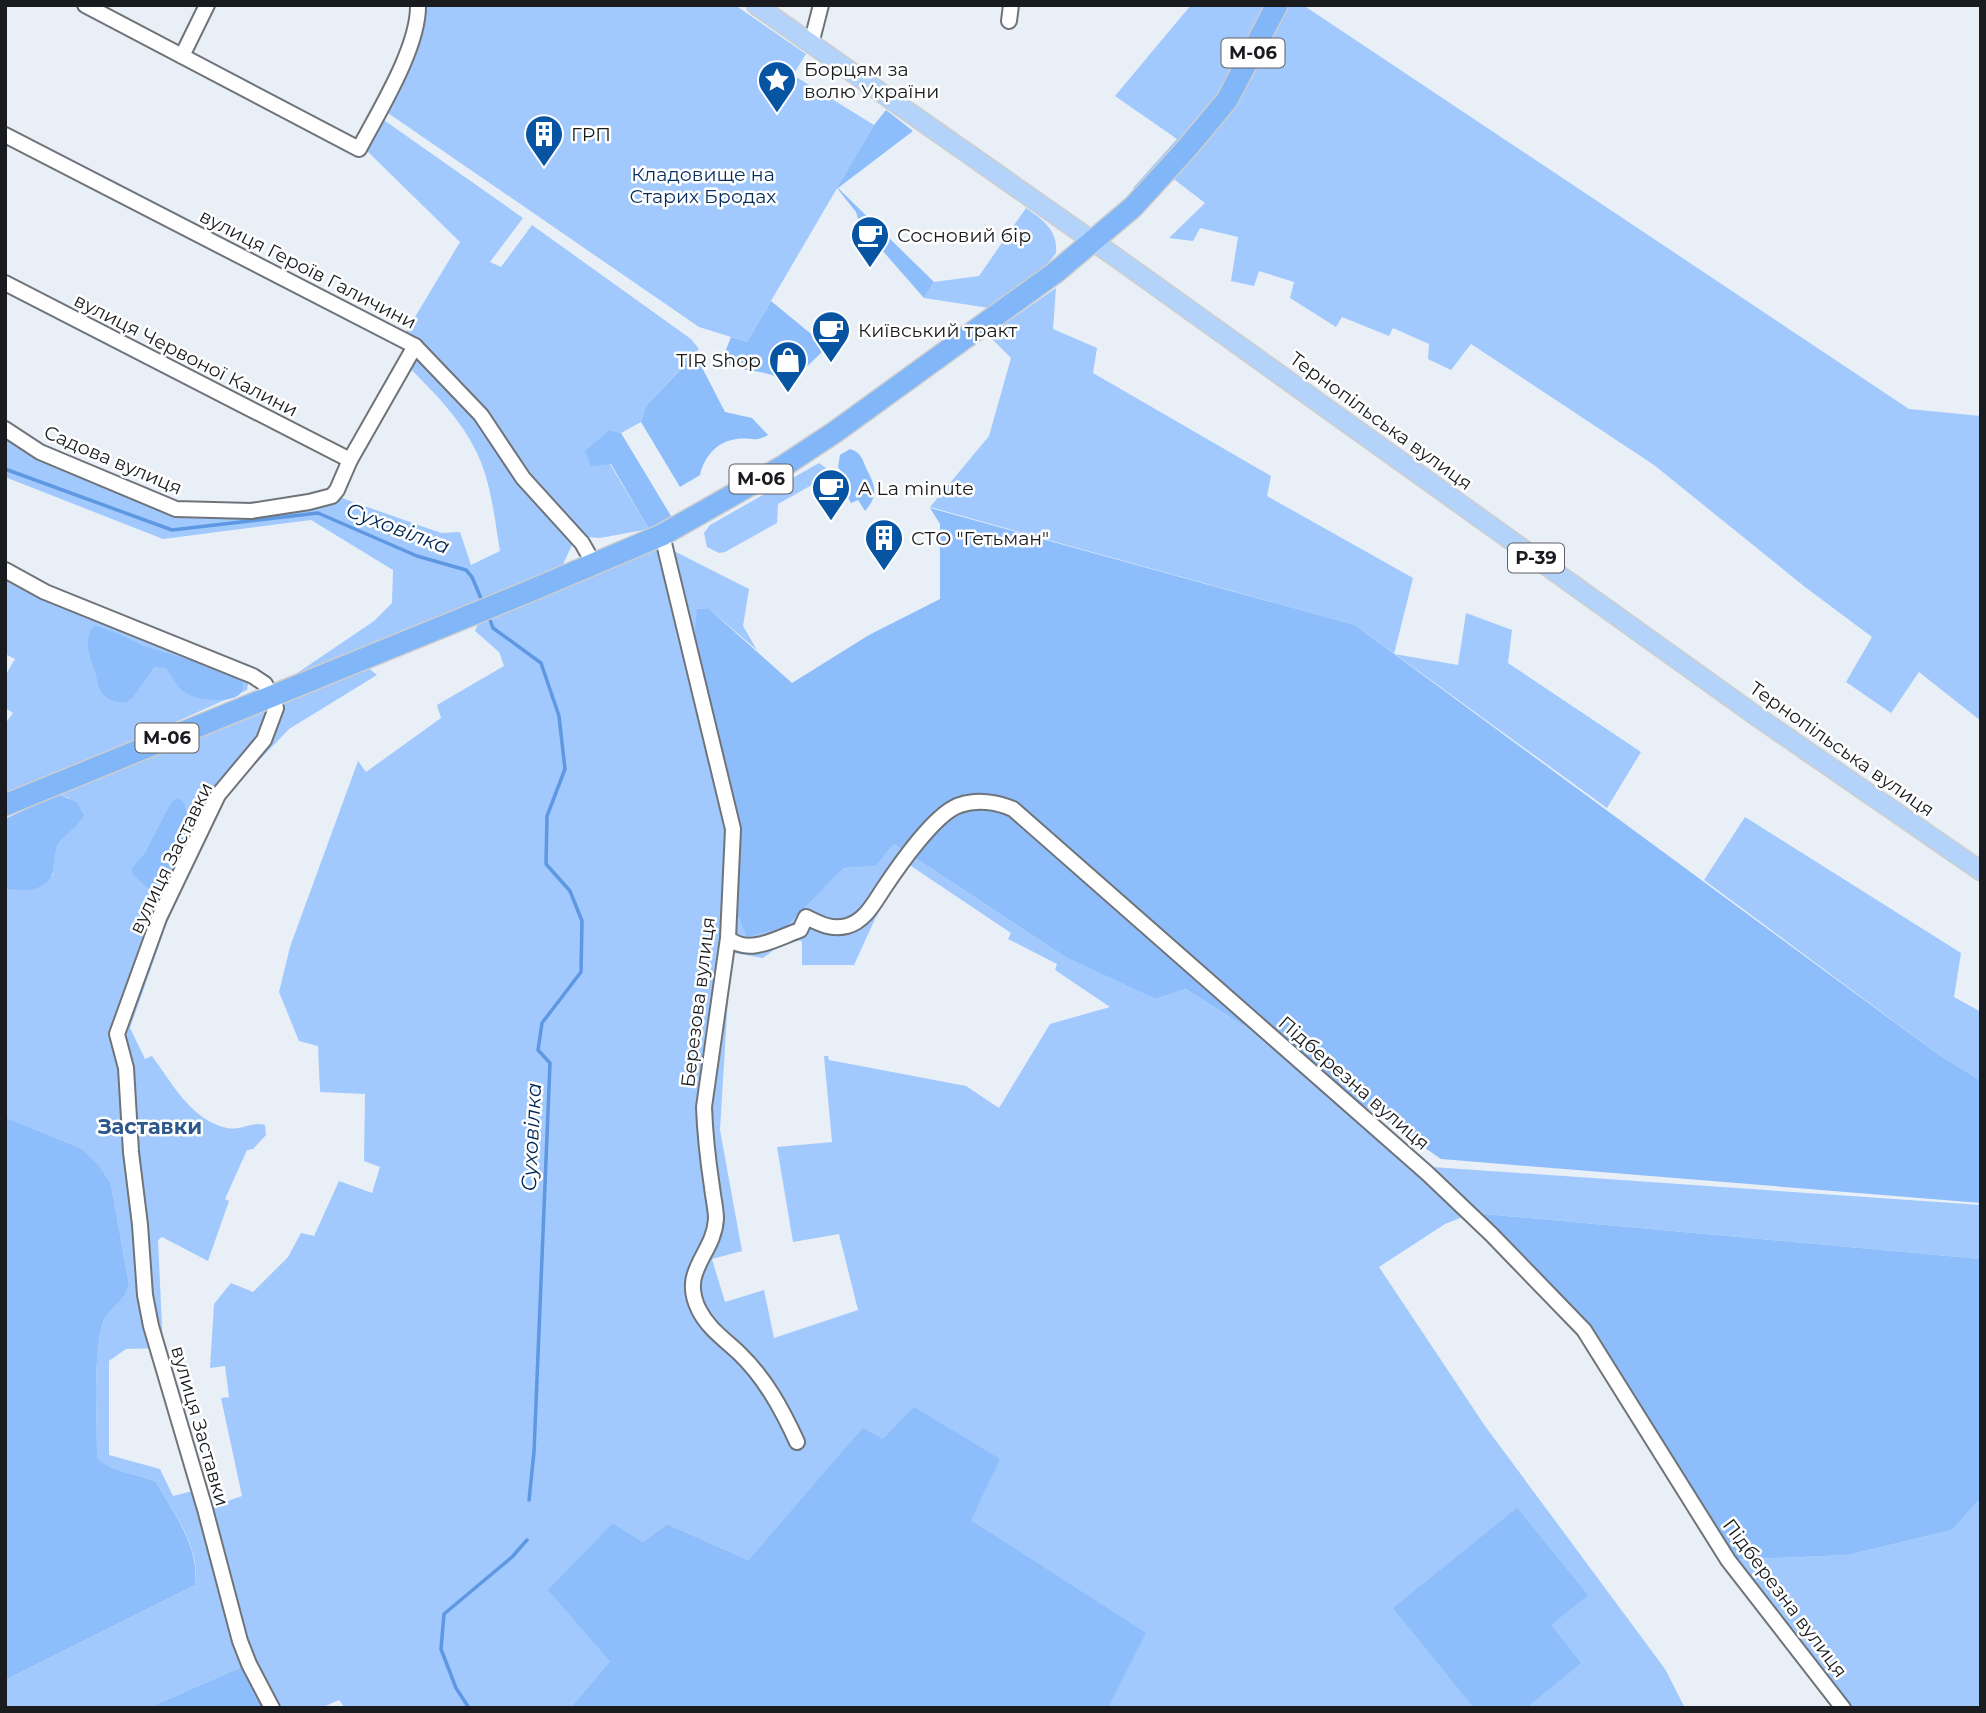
<svg xmlns="http://www.w3.org/2000/svg" width="1986" height="1713" font-family="Montserrat,sans-serif">
<style>
.green{fill:#a1c9fd;fill-rule:evenodd}
.forest{fill:#8dbdfa}
.lines{fill:none;stroke-linecap:round;stroke-linejoin:round}
.stream{stroke:#5e98e2;stroke-width:3.5}
.minor-casing{stroke:#6f747a;stroke-width:18}
.major-casing{stroke:#cccdce;stroke-width:21}
.highway-casing{stroke:#cccdce;stroke-width:24}
.minor{stroke:#fff;stroke-width:14}
.major{stroke:#b3d3fb;stroke-width:18}
.highway{stroke:#81b6f9;stroke-width:21}
.labels{text-anchor:middle;dominant-baseline:central;stroke-width:5;stroke-linejoin:round;paint-order:stroke}
.shield{fill:#fff;stroke:#5e5f62;stroke-width:2}
.shield-label{font-size:18px;font-weight:bold;fill:#191b1e}
.poi-label{font-size:19px;fill:#191b1e;stroke:#fff;text-anchor:start}
.park-label{font-size:19px;fill:#052e5d;stroke:#fff}
.street-label{font-size:19px;fill:#191b1e;stroke:#fff}
.water-label{font-size:21px;font-style:italic;fill:#002856;stroke:#fff}
.neighbourhood-label{font-size:21px;font-weight:bold;fill:#2d588d;stroke:#fff}
</style>
<rect width="100%" height="100%" fill="#e9eff6"/>
<g class="green">
<polygon points="427,5 735,5 806,54 793,75 874,125 747,342 699,327 385,111 418,39"/>
<polygon points="1191,5 1270,5 1222,95 1137,190 1133,188 1177,139 1115,96"/>
<polygon points="1283,5 1303,5 1909,409 1981,416 1981,721 1919,672 1891,713 1846,682 1872,637 1805,587 1654,465 1471,344 1451,370 1428,359 1429,344 1393,328 1389,336 1342,317 1336,327 1290,298 1294,282 1259,271 1254,286 1231,281 1238,237 1200,228 1193,241 1169,238 1205,203 1171,177"/>
<path d="M 381,118 L 523,218 L 490,262 L 501,267 L 532,225 L 691,339 L 699,349 L 646,406 L 641,422 L 621,433 L 610,430 L 610,464 L 649,529 L 600,538 L 576,536 L 561,569 L 284,682 L 374,621 L 392,603 L 393,570 L 311,520 L 163,539 L 5,477 L 5,438 L 37,458 L 172,516 L 223,517 L 327,503 L 342,498 L 441,533 L 460,532 L 471,565 L 500,551 C 496,527 493,501 486,477 C 473,430 438,397 406,364 L 422,341 L 406,332 L 460,242 L 364,148 Z"/>
<path d="M 1026,208 C 1043,220 1058,230 1056,253 L 1043,270 L 989,308 L 924,298 L 934,282 L 979,276 Z"/>
<polygon points="1056,288 1053,329 1097,348 1093,373 1271,476 1267,496 1413,578 1394,654 1458,665 1466,613 1512,630 1508,663 1641,752 1607,808 1355,625 930,507 989,436 1011,358 990,337 1004,324"/>
<polygon points="819,463 826,468 826,477 778,504 777,523 725,552 719,553 707,547 704,533 710,525"/>
<path d="M 662,545 L 749,589 L 743,626 L 757,650 L 708,608 L 697,609 L 787,926 L 844,868 L 876,866 L 894,844 L 1067,958 L 1155,999 L 1186,989 L 1304,1064 L 1432,1167 L 1981,1205 L 1981,1259 L 1473,1213 L 1445,1224 L 1379,1267 L 1485,1426 L 1665,1669 L 1685,1708 L 1108,1708 L 1145,1633 L 971,1520 L 883,1439 L 863,1429 L 748,1560 L 667,1524 L 643,1542 L 613,1523 L 610,1661 L 570,1708 L 345,1708 L 339,1700 L 321,1708 L 268,1708 L 246,1665 L 148,1708 L 5,1708 L 5,1680 L 195,1585 C 201,1547 174,1514 156,1482 C 141,1474 104,1471 97,1456 C 97,1419 93,1359 102,1325 C 107,1308 126,1300 129,1284 L 111,1185 L 80,1148 L 5,1117 L 5,889 C 24,894 39,889 53,875 L 54,852 L 62,839 L 69,798 L 58,794 L 366,666 L 377,675 L 289,729 L 222,799 L 168,920 L 130,1028 L 145,1059 L 152,1056 C 172,1083 191,1120 227,1128 C 240,1131 252,1121 265,1125 L 266,1135 L 253,1149 L 247,1150 L 225,1199 L 229,1201 L 208,1261 L 162,1237 L 158,1240 L 163,1348 L 126,1349 L 109,1361 L 109,1455 L 160,1469 L 173,1496 L 197,1490 L 208,1508 L 242,1496 L 221,1398 L 229,1397 L 225,1366 L 210,1368 L 214,1304 L 231,1283 L 253,1292 L 288,1257 L 301,1233 L 314,1236 L 339,1181 L 372,1193 L 380,1167 L 364,1161 L 365,1094 L 320,1092 L 318,1046 L 299,1041 L 279,992 L 290,947 L 358,761 L 366,772 L 441,718 L 437,705 L 504,666 L 499,652 L 475,631 L 479,621 ZM 905,862 L 1011,933 L 1008,939 L 1057,964 L 1055,970 L 1110,1007 L 1050,1024 L 999,1108 L 966,1086 L 829,1060 L 828,1056 L 824,1056 L 832,1142 L 777,1147 L 793,1242 L 839,1234 L 858,1310 L 774,1338 L 764,1290 L 725,1302 L 712,1259 L 742,1251 L 720,1130 L 728,997 L 724,997 L 728,952 L 763,958 L 787,940 L 802,941 L 802,965 L 854,965 L 875,919 Z"/>
<polygon points="5,570 249,679 247,690 5,799 5,724 13,713 5,708 5,676 15,659 5,654"/>
<polygon points="1745,817 1961,953 1954,997 1981,1012 1981,1081 1939,1055 1704,880"/>
<polygon points="1981,1498 1981,1708 1843,1708 1728,1560 1848,1555 1952,1530"/>
</g>
<g class="forest">
<polygon points="886,110 913,131 838,188 934,282 924,298 860,225 856,212 837,188 874,125"/>
<path d="M 771,301 L 827,347 L 788,385 C 768,365 743,377 722,360 L 731,337 L 747,342 Z"/>
<path d="M 695,354 L 725,412 L 752,418 L 768,435 C 754,443 752,437 737,439 C 717,441 704,457 700,475 L 680,487 L 641,422 L 646,406 Z"/>
<polygon points="610,430 621,433 671,516 649,529 611,464 591,466 585,451"/>
<path d="M 850,449 C 862,453 862,459 867,470 C 876,487 878,496 865,511 L 858,500 L 851,503 L 846,494 L 850,490 L 846,478 L 838,467 L 840,455 Z"/>
<polygon points="930,508 1355,625 1939,1055 1981,1081 1981,1203 1441,1159 1304,1064 1186,989 1155,999 1067,958 894,844 876,866 844,868 787,926 747,937 738,915 737,821 692,659 697,609 708,608 792,683 869,635 940,599 940,524"/>
<path d="M 94,626 L 112,631 L 144,646 L 186,659 L 234,668 C 237,673 244,682 243,688 C 240,706 198,700 187,694 C 177,688 173,677 166,668 L 154,667 L 134,696 L 127,702 C 119,702 111,702 105,696 C 98,690 98,683 96,675 C 92,659 81,642 94,626 Z"/>
<path d="M 58,794 L 76,802 L 84,815 C 78,828 65,833 58,845 C 53,854 55,862 53,872 C 49,891 20,893 5,889 L 5,819 Z"/>
<path d="M 177,798 L 183,801 C 194,821 182,870 164,885 C 160,888 154,888 149,889 L 133,875 L 132,868 L 145,853 L 171,803 Z"/>
<path d="M 5,1117 L 80,1148 L 99,1166 L 111,1185 L 129,1284 C 126,1301 107,1308 102,1325 C 93,1359 97,1419 97,1456 C 104,1471 141,1474 156,1482 C 174,1514 200,1547 195,1585 L 5,1680 Z"/>
<polygon points="1473,1213 1981,1259 1981,1498 1952,1530 1848,1555 1728,1560 1584,1330"/>
<polygon points="914,1407 1000,1459 971,1520 1146,1633 1108,1708 570,1708 610,1661 548,1590 613,1523 643,1542 667,1524 748,1560 863,1428 883,1439"/>
<polygon points="1517,1508 1588,1595 1551,1625 1581,1663 1526,1708 1474,1708 1393,1608"/>
<polygon points="246,1665 268,1708 148,1708"/>
</g>
<g class="lines">
<g class="stream">
<polyline points="5,469 172,530 318,513 417,556 466,570 472,577 483,603"/>
<polyline points="489,617 493,628 541,663 559,716 565,769 547,816 546,864 570,891 582,921 581,972 542,1023 538,1050 550,1063 534,1452 529,1500"/>
<polyline points="469,1708 456,1688 441,1649 444,1614 512,1557 527,1540"/>
</g>
<defs>
<g id="minor">
<path d="M 85,5 L 359,149 C 379,111 419,47 418,5"/>
<polyline points="1009,21 1011,5"/>
<polyline points="811,44 821,5"/>
<polyline points="182,56 207,5"/>
<polyline points="5,135 415,346 481,415 523,478 582,543 594,564"/>
<polyline points="5,283 350,460"/>
<polyline points="5,429 40,452 176,509 251,511 309,502 332,496 337,490 350,460 415,346"/>
<path d="M 662,535 L 733,829 L 728,938 L 704,1107 C 705,1134 708,1161 712,1187 C 713,1197 716,1209 716,1219 C 714,1255 679,1270 699,1310 C 708,1328 724,1339 739,1353 C 765,1378 782,1409 797,1442"/>
<polyline points="5,570 45,592 253,676 265,684 276,708 264,740 218,795 159,918 117,1034 126,1068 131,1152 140,1225 145,1295 151,1326 205,1509 240,1641 249,1664 272,1708"/>
<path d="M 728,938 C 749,956 777,938 800,930 L 806,917 C 820,924 831,930 847,926 C 865,921 874,903 884,888 C 898,867 936,812 960,805 C 977,799 997,802 1013,809 L 1427,1173 L 1491,1234 L 1584,1330 L 1728,1560 L 1843,1708"/>
</g>
<polyline id="major" points="756,5 1114,256 1759,718 1981,871"/>
<polyline id="highway" points="5,805 525,593 662,535 782,467 835,432 1056,272 1133,207 1187,148 1227,100 1277,5"/>
</defs>
<use href="#minor" class="minor-casing"/>
<use href="#major" class="major-casing"/>
<use href="#highway" class="highway-casing"/>
<use href="#minor" class="minor"/>
<use href="#major" class="major"/>
<use href="#highway" class="highway"/>
</g>
<defs>
<symbol id="sight-pin" viewBox="-11 -11 22 30"><path d="M0 17L-7.5 6A9.5 9.5 0 1 1 7.5 6Z" fill="#0754a3" stroke="#fff"/><path d="M0-6L1.8-2.2L6-1.7L2.9 1.2L3.7 5.4L0 3.3L-3.7 5.4L-2.9 1.2L-6-1.7L-1.8-2.2Z" fill="#fff"/></symbol>
<symbol id="building-pin" viewBox="-11 -11 22 30"><path d="M0 17L-7.5 6A9.5 9.5 0 1 1 7.5 6Z" fill="#0754a3" stroke="#fff"/><path d="M-4-6H4V6H1V3H-1V6H-4ZM-2.5-4.3h1.7v1.8h-1.7ZM.8-4.3h1.7v1.8H.8ZM-2.5-1h1.7V.8h-1.7ZM.8-1h1.7V.8H.8Z" fill="#fff"/></symbol>
<symbol id="cafe-pin" viewBox="-11 -11 22 30"><path d="M0 17L-7.5 6A9.5 9.5 0 1 1 7.5 6Z" fill="#0754a3" stroke="#fff"/><path d="M-5.5-4.5H6V0H3Q3 3.5 0 3.5H-2.5Q-5.5 3.5-5.5 0ZM3-3.2v2h1.7v-2ZM-6 4.5H4V6H-6Z" fill="#fff"/></symbol>
<symbol id="shop-pin" viewBox="-11 -11 22 30"><path d="M0 17L-7.5 6A9.5 9.5 0 1 1 7.5 6Z" fill="#0754a3" stroke="#fff"/><path d="M-5-2.5h2.3a2.7 3.5 0 0 1 5.4 0H5L5.5 6h-11ZM-1.5-2.5h3a1.5 2.3 0 0 0-3 0Z" fill="#fff"/></symbol>
</defs>
<g fill-rule="evenodd">
<use href="#sight-pin" x="755" y="58" width="44" height="60"/>
<use href="#building-pin" x="522" y="112" width="44" height="60"/>
<use href="#cafe-pin" x="848" y="213" width="44" height="60"/>
<use href="#cafe-pin" x="809" y="308" width="44" height="60"/>
<use href="#shop-pin" x="766" y="338" width="44" height="60"/>
<use href="#cafe-pin" x="809" y="466" width="44" height="60"/>
<use href="#building-pin" x="862" y="516" width="44" height="60"/>
</g>
<g class="labels">
<g class="shield">
<rect x="1221.5" y="38.5" width="63" height="29" rx="5"/>
<rect x="729.5" y="464.5" width="63" height="29" rx="5"/>
<rect x="1508" y="543.5" width="56" height="29" rx="5"/>
<rect x="135.5" y="723.5" width="63" height="29" rx="5"/>
</g>
<g class="shield-label">
<text x="1253" y="53">М-06</text>
<text x="761" y="479">М-06</text>
<text x="1536" y="558">Р-39</text>
<text x="167" y="738">М-06</text>
</g>
<g class="poi-label">
<text x="804" y="69">Борцям за<tspan x="804" dy="22">волю України</tspan></text>
<text x="571" y="134">ГРП</text>
<text x="897" y="235">Сосновий бір</text>
<text x="858" y="330">Київський тракт</text>
<text x="761" y="360" text-anchor="end">TIR Shop</text>
<text x="858" y="488">A La minute</text>
<text x="911" y="538">СТО "Гетьман"</text>
</g>
<g class="park-label">
<text x="703" y="174">Кладовище на<tspan x="703" dy="22">Старих Бродах</tspan></text>
</g>
<g class="street-label">
<text transform="translate(308 269) rotate(27)">вулиця Героїв Галичини</text>
<text transform="translate(186 355) rotate(27)">вулиця Червоної Калини</text>
<text transform="translate(1381 421) rotate(36)">Тернопільська вулиця</text>
<text transform="translate(113 460) rotate(23)">Садова вулиця</text>
<text transform="translate(1842 749) rotate(35)">Тернопільська вулиця</text>
<text transform="translate(171 858) rotate(-64)">вулиця Заставки</text>
<text transform="translate(698 1002) rotate(-83)">Березова вулиця</text>
<text transform="translate(1354 1083) rotate(41)">Підберезна вулиця</text>
<text transform="translate(200 1426) rotate(74)">вулиця Заставки</text>
<text transform="translate(1785 1598) rotate(53)">Підберезна вулиця</text>
</g>
<g class="water-label">
<text transform="translate(398 528) rotate(21)">Суховілка</text>
<text transform="translate(531 1137) rotate(-87)">Суховілка</text>
</g>
<g class="neighbourhood-label">
<text x="150" y="1126">Заставки</text>
</g>
</g>
<rect width="1986" height="1713" fill="none" stroke="#191b1e" stroke-width="14"/>
</svg>
